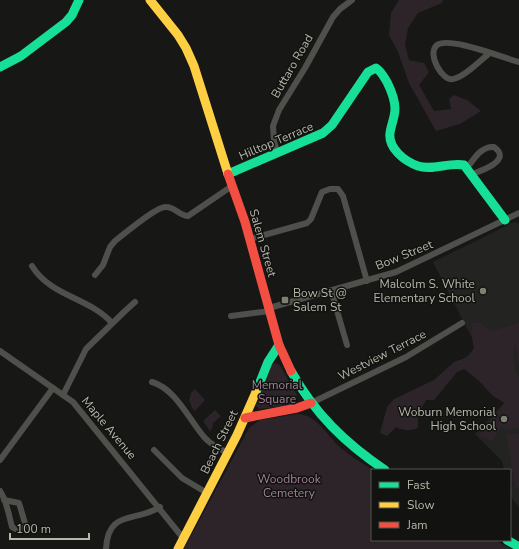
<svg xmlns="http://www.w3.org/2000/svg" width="519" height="549" font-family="'Nunito Sans',sans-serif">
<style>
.built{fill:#232321}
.green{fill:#2c2429}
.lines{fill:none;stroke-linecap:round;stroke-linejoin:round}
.street{stroke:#4f4f4b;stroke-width:6}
.fast{stroke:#16e098;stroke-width:9}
.slow{stroke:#ffcf43;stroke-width:9}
.jam{stroke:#f24e42;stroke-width:9}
.poi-dot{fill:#7f7f75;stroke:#121211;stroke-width:1.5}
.labels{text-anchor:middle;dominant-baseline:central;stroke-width:3;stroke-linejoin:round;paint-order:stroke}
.street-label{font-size:12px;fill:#b7b7a8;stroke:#121211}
.poi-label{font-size:12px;fill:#b7b7a8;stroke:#121211;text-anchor:end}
.park-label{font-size:12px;fill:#a27f96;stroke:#121211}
</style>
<rect width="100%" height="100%" fill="#171716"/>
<polygon class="built" points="514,222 519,223 519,507 510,496 510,489 513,484 510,482 510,470 504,470 502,461 475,434 504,403 480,381 464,358 477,348 433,262"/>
<g class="green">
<polygon points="399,0 443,0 442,3 418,13 408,28 405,45 409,60 424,63 429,72 419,85 434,111 451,109 449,99 454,95 467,100 481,111 460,124 436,131 409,83 398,52 389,35 391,13"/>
<path d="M 472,323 L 481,323 L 490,331 L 519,323 L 519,366 L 516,344 L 513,351 L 515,368 L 519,378 L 519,428 L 507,430 L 502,426 L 492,441 L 479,435 L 505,403 L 493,396 L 478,380 L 464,369 L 457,372 L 434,400 L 426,400 L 418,415 L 418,428 C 410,431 404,431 396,427 L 387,436 L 380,433 L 387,407 L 394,399 L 434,380 L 454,362 L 468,357 L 474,348 L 472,339 Z"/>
<polygon points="276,363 279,364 297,395 292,405 259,409 256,406 257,402 271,365"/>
<polygon points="195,389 205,400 195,411 192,408 189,400 191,395 190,394"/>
<polygon points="215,410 221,416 212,424 213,426 210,431 203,421"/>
<path d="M 297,414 C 317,414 327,436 340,447 C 350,456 362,463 373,470 L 372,470 L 372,540 L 495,540 L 511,549 L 184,549 L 249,428 L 260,420 Z"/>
<polygon points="519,433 519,489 516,490 506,435"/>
</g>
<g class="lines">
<g class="street">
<path d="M 490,53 C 480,60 465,77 453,79 C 443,82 426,54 437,45 C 449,36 504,58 519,62"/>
<polyline points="277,152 274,141 273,126 279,110 305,68 333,17 340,9 352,0"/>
<path d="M 467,168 C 474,159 481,146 494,147 C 513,160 481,171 472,174"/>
<polyline points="250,239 307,223 311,219 322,192 330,189 338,189 343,196 367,281"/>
<path d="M 32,266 C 50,296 90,298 112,323"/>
<path d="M 95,275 L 103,265 L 110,247 L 115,241 C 124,234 157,206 166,207 C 175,207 180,216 188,216 L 232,186"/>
<polyline points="331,290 347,345"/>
<polyline points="269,308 396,272 519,213"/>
<polyline points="231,316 270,311"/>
<polyline points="0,351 73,402 183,538"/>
<path d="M 152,382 C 176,389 189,420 205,438 C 211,445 220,449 228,453"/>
<polyline points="63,395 86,349 125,311 135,302"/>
<polyline points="311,403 406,357 462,323"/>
<polyline points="154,450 182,478 207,493"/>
<polyline points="0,460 53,388"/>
<path d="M 0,491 C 7,501 9,516 12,527 L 16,529 L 24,527 L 25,523 L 19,503 L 4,500"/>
<path d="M 106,549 C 108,509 135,523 160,507"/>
</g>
<g class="fast">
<polyline points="0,67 21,56 66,22 72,15 79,0"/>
<path d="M 228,174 L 323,133 L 332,125 L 368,72 L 376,68 C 381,71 384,77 387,82 C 391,90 395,99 395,109 C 395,117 391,125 390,133 C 388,148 404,161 418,166 C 432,171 449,162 464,165 L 505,220"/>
<path d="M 291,371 C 315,414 345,443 385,470"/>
<polyline points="256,392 268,362 279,345"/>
<polyline points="507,540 519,547"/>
</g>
<g class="slow">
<polyline points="150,0 178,35 186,48 194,66 228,174"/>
<polyline points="178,549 237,435 256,392"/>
</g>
<g class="jam">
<polyline points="228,174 245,222 279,345 291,371"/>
<polyline points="245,418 297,408 311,403"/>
</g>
</g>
<g class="poi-dot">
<circle cx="483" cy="291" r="4"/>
<rect x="281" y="296" width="8" height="8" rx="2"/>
<circle cx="504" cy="419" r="4"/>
</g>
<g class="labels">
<g class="street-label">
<text transform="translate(292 66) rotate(-60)">Buttaro Road</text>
<text transform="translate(276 141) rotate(-23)">Hilltop Terrace</text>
<text transform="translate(263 243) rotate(74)">Salem Street</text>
<text transform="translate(404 255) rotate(-22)">Bow Street</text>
<text transform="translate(382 355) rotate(-27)">Westview Terrace</text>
<text transform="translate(109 428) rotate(50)">Maple Avenue</text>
<text transform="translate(219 442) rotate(-64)">Beach Street</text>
</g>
<g class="poi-label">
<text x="475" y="284">Malcolm S. White<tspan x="475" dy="14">Elementary School</tspan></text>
<text x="293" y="293" text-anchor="start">Bow St @<tspan x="293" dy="14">Salem St</tspan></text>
<text x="496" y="412">Woburn Memorial<tspan x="496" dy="14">High School</tspan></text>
</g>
<g class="park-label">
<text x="277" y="385">Memorial<tspan x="277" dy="14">Square</tspan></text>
<text x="289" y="479">Woodbrook<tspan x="289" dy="14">Cemetery</tspan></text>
</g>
</g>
<rect x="371" y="469" width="140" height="72" fill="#121211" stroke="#54544d"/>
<rect x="379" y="482" width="20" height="6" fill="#16e098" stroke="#54544d"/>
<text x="407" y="489" font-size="12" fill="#b7b7a8">Fast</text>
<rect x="379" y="502" width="20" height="6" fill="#ffcf43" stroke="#54544d"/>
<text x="407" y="509" font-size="12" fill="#b7b7a8">Slow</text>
<rect x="379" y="522" width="20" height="6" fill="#f24e42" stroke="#54544d"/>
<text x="407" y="529" font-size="12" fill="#b7b7a8">Jam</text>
<path d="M10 533v6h79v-6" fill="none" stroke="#b7b7a8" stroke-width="2"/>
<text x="16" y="533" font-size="12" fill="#b7b7a8" stroke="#121211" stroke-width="3" paint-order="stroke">100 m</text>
</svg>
